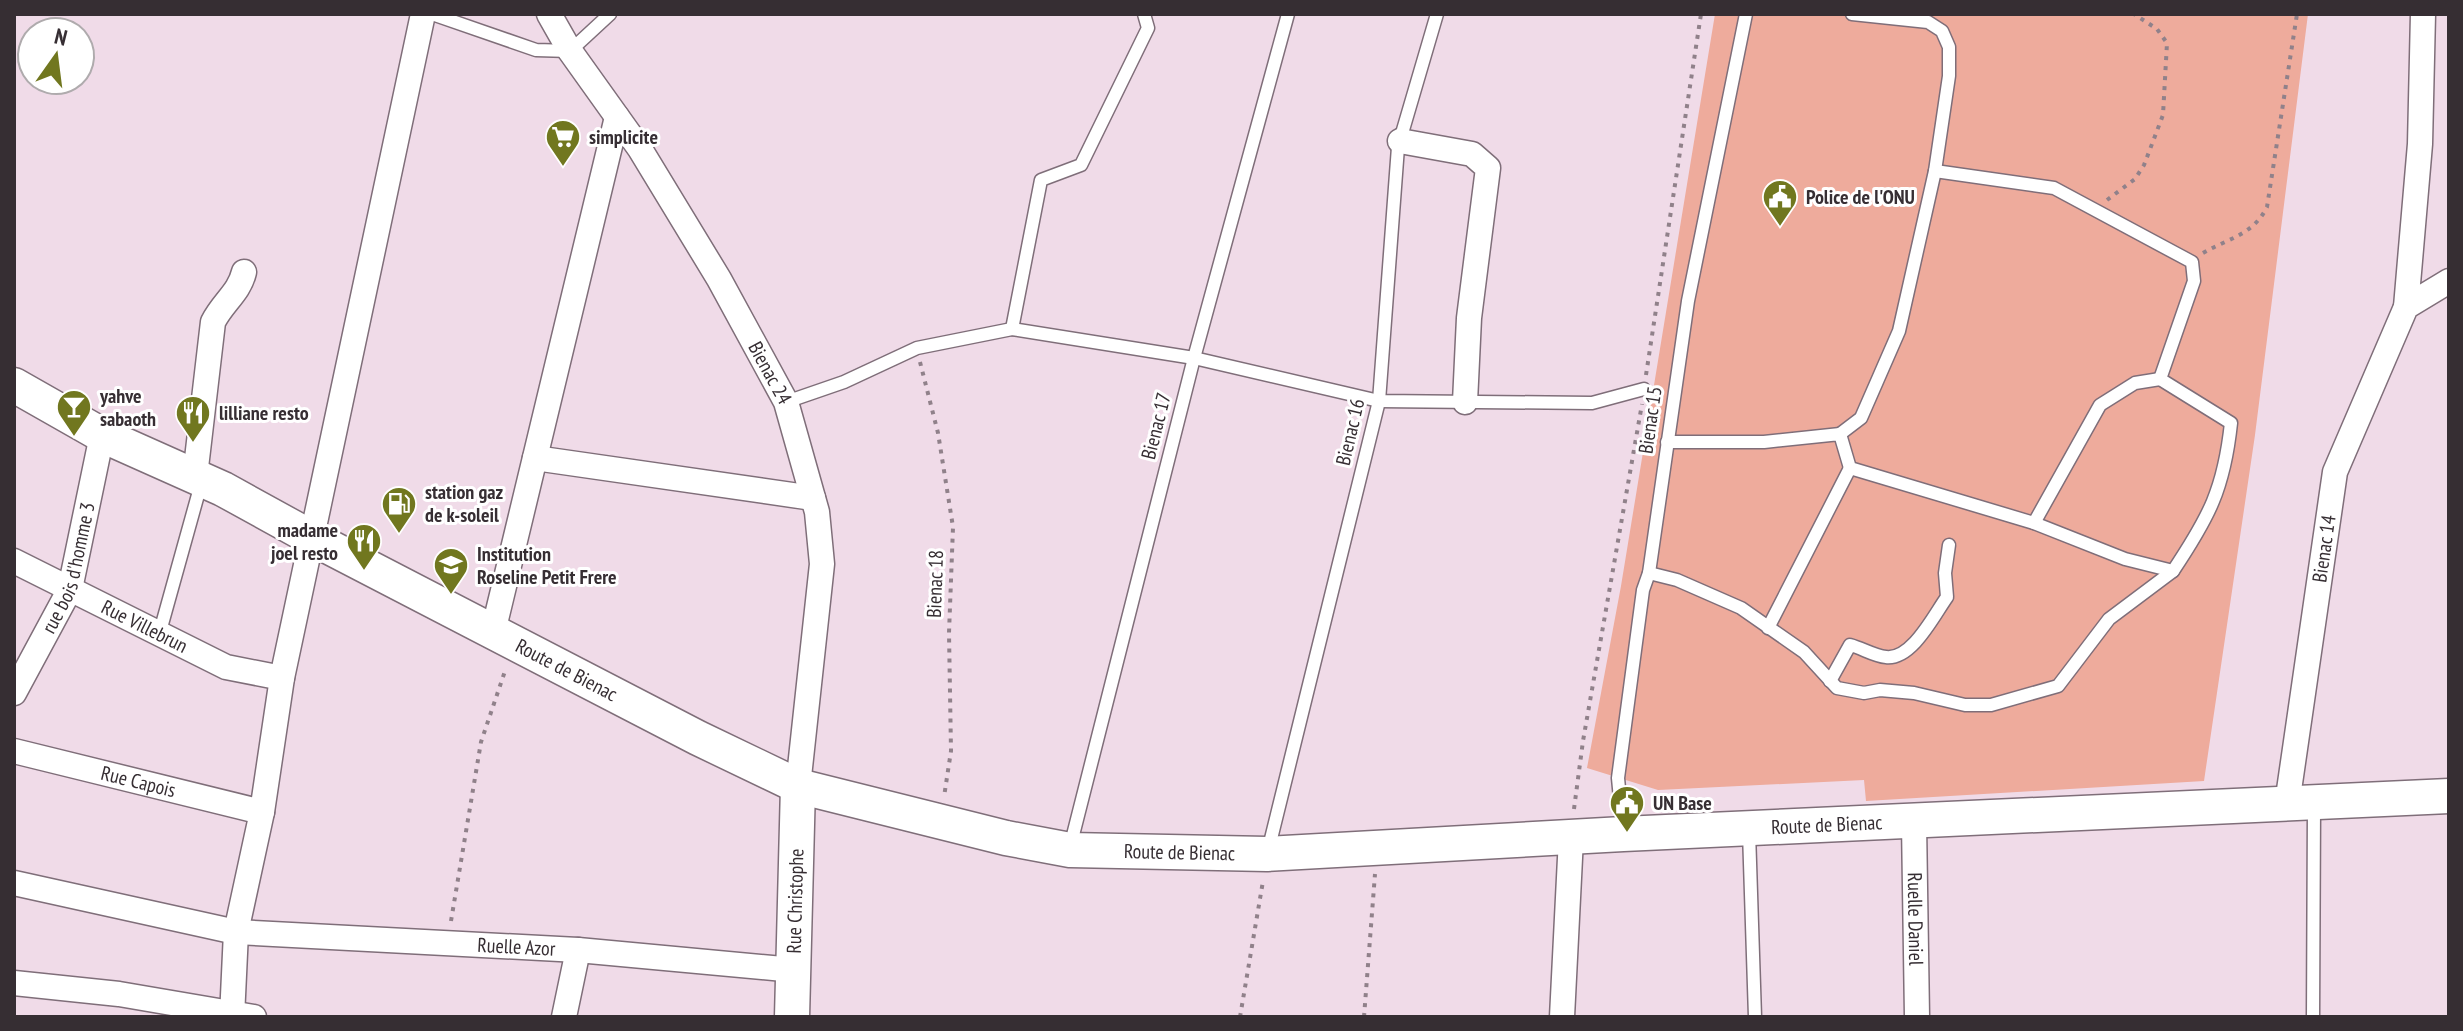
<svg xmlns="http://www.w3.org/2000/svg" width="2463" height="1031" font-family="'PT Sans Narrow',sans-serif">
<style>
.green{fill:#eeab9c}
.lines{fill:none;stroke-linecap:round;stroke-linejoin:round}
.lane-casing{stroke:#7f6e79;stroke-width:15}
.street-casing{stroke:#7f6e79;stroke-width:27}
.secondary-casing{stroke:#7f6e79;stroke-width:37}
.path{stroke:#90818a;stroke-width:4;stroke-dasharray:4 6;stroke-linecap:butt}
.lane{stroke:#fff;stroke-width:12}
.street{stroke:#fff;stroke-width:24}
.secondary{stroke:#fff;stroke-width:34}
.labels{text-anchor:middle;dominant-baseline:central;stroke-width:6;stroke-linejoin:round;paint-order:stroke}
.poi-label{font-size:20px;font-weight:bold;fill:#362e33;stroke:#fff;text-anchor:start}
.street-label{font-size:20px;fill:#362e33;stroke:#fff}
</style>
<rect width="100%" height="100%" fill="#f0dbe8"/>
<polygon class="green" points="1715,14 2308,14 2255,435 2204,781 1866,801 1864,780 1658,790 1587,768 1621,586"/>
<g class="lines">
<defs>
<g id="lane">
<polyline points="432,14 536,50 570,51 610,14"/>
<polyline points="1012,329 1041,180 1081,165 1148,28 1144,14"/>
<polyline points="786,402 844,382 917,348 1012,329 1194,358 1379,401 1592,403 1644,389"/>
<polyline points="1840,434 1861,418 1899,331 1935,171 1949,76 1949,47 1942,31 1928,22 1852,14"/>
<path d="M 1667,442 L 1764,442 L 1840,434 L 1850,468 L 2034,523 L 2125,559 L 2173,571 C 2209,517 2224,489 2231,423 L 2160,379 L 2194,281 L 2192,262 L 2054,188 L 1935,171"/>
<polyline points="2034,523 2100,405 2135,383 2160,379"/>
<polyline points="1649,573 1677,580 1741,608 1804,652 1837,688 1864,693 1880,690 1914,693 1965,705 1991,705 2058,686 2109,619 2173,571"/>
<polyline points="1768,628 1850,468"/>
<polyline points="159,635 201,484"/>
<path d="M 1830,681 L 1850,645 C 1862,648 1874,656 1886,657 C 1912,660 1934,615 1947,597 L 1945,573 L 1949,545"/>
<polyline points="1623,830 1618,778 1643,590 1649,573 1688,301 1746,14"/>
<polyline points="1749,832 1755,1017"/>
<polyline points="1070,847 1194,358 1288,14"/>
<polyline points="1268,851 1379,401 1398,147 1437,14"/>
<polyline points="2313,1017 2314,806"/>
</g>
<g id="street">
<path id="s1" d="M 549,14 L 570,51 L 640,149 L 719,279 L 786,402 L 817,512 L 822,564 L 798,786"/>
<polyline points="1400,141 1472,154 1488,168 1469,318 1465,402"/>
<polyline points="2406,307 2420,144 2423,14"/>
<polyline points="535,458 813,498"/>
<path d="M 195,476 L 213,322 C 223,302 239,293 244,272"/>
<path id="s2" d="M 14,561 L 226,667 L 282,678"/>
<polyline points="493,632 617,117"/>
<path id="s3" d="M 14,693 L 70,589 L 102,435"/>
<path id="s4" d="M 14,751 L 262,812"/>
<path id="s5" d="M 2287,804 L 2335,472 L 2406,307 L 2449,281"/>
<path id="s6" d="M 1914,823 L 1917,1017"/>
<path id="s7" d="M 14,883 L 236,932 L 578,950 L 794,970"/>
<polyline points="14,983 119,994 254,1017"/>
<polyline points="232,1017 236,932 262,812 282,678 423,14"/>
<polyline points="564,1017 578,950"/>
<polyline points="1562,1017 1571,838"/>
</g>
<g id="secondary">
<path id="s8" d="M 14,385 L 102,435 L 223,489 L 312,538 L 698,738 L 798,786 L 1006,838 L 1070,850 L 1267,854 L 1623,834 L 2449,796"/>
<path id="s9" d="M 792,1017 L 798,786"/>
</g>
</defs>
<use href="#lane" class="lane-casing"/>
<use href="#street" class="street-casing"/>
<use href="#secondary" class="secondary-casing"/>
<g class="path">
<polyline points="2107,200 2135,179 2144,165 2163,115 2167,43 2157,29 2134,14"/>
<path d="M 2203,253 C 2229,238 2253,235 2267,207 L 2297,14"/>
<polyline points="920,362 938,433 953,527 949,633 951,751 944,797"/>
<polyline points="1646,375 1701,14"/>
<polyline points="1574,809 1583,741 1642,404"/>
<polyline points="451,921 481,742 506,668"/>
<polyline points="1240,1017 1263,881"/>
<polyline points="1364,1017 1375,874"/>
</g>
<use href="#lane" class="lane"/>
<use href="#street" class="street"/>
<use href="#secondary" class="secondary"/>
</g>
<defs>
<symbol id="supermarket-pin" viewBox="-11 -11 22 30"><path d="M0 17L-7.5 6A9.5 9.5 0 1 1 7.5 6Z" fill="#71771f" stroke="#fff"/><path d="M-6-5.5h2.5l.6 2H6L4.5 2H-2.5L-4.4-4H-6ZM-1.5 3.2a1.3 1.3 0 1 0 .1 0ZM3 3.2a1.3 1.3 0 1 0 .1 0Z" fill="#fff"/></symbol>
<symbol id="civic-pin" viewBox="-11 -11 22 30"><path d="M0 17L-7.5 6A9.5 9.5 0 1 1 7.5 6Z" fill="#71771f" stroke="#fff"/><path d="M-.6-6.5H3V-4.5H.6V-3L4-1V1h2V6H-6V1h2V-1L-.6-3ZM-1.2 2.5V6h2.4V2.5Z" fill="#fff"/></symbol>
<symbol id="bar-pin" viewBox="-11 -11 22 30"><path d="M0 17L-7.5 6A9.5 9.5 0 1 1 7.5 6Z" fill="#71771f" stroke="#fff"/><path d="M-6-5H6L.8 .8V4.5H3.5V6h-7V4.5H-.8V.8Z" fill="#fff"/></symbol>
<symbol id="restaurant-pin" viewBox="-11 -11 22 30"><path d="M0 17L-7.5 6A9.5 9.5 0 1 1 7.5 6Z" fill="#71771f" stroke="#fff"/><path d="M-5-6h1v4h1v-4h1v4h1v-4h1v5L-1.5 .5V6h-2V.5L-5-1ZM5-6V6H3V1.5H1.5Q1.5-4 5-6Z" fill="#fff"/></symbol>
<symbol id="fuel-pin" viewBox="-11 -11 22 30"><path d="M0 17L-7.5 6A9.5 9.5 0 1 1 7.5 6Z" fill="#71771f" stroke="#fff"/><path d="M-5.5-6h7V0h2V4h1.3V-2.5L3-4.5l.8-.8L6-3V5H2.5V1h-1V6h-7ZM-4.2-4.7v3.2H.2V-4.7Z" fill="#fff"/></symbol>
<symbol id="school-pin" viewBox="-11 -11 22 30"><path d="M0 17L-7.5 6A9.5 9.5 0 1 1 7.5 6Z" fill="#71771f" stroke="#fff"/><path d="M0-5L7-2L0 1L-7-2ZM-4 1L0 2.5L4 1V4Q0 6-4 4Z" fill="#fff"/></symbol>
</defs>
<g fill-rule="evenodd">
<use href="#supermarket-pin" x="543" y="117" width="40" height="54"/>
<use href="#civic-pin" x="1760" y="177" width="40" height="54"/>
<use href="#bar-pin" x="54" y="387" width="40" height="54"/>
<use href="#restaurant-pin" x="173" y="393" width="40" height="54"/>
<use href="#fuel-pin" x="379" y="484" width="40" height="54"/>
<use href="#restaurant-pin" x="344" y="521" width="40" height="54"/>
<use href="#school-pin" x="431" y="545" width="40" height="54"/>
<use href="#civic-pin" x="1607" y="783" width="40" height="54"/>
</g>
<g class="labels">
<g class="poi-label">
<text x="589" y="137">simplicite</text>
<text x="1806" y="197">Police de l'ONU</text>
<text x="100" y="396">yahve<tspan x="100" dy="23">sabaoth</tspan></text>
<text x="219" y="413">lilliane resto</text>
<text x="425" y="492">station gaz<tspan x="425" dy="23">de k-soleil</tspan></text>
<text x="338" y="530" text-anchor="end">madame<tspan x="338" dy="23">joel resto</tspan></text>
<text x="477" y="554">Institution<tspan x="477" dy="23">Roseline Petit Frere</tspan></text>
<text x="1653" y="803">UN Base</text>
</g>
<g class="street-label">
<text stroke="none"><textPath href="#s1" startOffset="422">Bienac 24</textPath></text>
<text transform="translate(1650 420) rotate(-82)">Bienac 15</text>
<text transform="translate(1156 426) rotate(-76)">Bienac 17</text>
<text transform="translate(1350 432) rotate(-77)">Bienac 16</text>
<text stroke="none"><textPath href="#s5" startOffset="258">Bienac 14</textPath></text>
<text stroke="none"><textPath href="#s3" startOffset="138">rue bois d'homme 3</textPath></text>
<text transform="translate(935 584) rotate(-88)">Bienac 18</text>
<text stroke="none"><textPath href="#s2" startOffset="146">Rue Villebrun</textPath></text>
<text stroke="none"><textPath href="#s8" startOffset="622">Route de Bienac</textPath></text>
<text stroke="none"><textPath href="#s4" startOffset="128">Rue Capois</textPath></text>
<text stroke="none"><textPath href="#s8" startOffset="1918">Route de Bienac</textPath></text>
<text stroke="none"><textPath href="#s8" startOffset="1270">Route de Bienac</textPath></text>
<text stroke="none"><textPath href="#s9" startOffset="116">Rue Christophe</textPath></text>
<text stroke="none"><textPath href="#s6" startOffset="96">Ruelle Daniel</textPath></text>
<text stroke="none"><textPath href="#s7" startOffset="508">Ruelle Azor</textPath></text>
</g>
</g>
<rect width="2463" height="1031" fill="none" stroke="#362e33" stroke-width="32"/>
<g transform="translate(56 56) rotate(14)"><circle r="38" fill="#ffffff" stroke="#afabad" stroke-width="2"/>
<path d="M0-6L14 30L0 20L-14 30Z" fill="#71771f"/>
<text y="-12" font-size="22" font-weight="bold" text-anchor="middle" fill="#362e33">N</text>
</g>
</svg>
